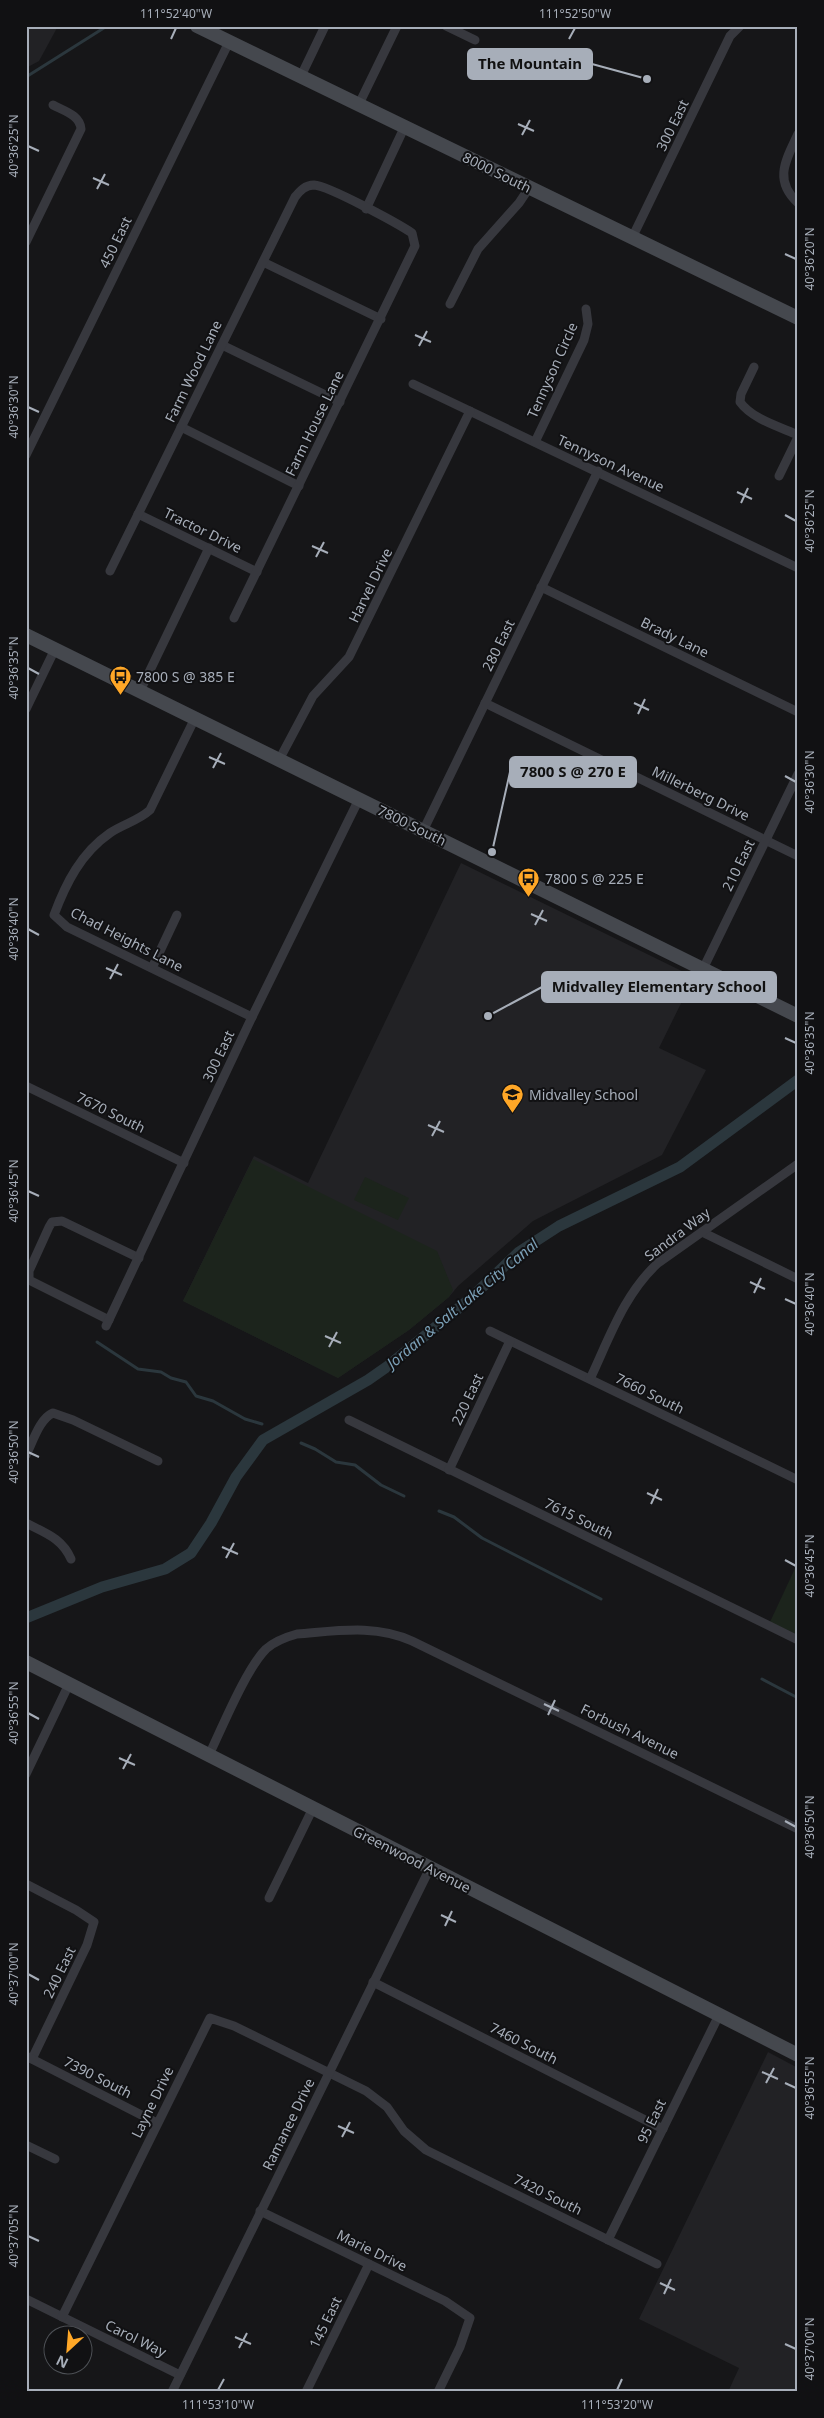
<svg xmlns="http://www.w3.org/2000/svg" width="824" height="2418" font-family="'Noto Sans',sans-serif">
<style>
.built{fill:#222225}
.green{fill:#1c241c}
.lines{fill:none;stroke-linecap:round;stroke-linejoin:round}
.stream{stroke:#2b373d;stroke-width:3}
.canal{stroke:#2b373d;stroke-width:11}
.street{stroke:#37383e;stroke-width:9}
.secondary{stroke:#45484e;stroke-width:14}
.ticks{fill:none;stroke:#a7aeb9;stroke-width:2}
.labels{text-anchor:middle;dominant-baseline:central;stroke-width:4;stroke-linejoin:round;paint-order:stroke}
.street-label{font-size:14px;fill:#a7aeb9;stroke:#111113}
.poi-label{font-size:14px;fill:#a7aeb9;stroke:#111113;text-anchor:start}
.water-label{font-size:15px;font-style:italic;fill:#7ba0b7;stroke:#111113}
.leader{fill:none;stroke:#a7aeb9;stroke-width:2}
.callout-dot{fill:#a7aeb9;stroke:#111113;stroke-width:2}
.callout{fill:#a7aeb9;stroke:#a7aeb9;stroke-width:2}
.callout-label{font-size:15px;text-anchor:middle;font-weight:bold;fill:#111}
.neatline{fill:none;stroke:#a7aeb9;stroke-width:2}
.ticks-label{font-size:12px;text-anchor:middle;fill:#a7aeb9}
</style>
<rect width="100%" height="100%" fill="#161618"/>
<g class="built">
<polygon points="26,26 58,26 39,61 26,68"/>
<polygon points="461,863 694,977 659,1048 706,1070 662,1155 533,1221 458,1286 449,1297 409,1330 338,1378 183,1301 254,1156 308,1183"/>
<polygon points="768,2052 798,2068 798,2392 728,2392 739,2368 639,2319"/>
</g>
<g class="green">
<polygon points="253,1159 437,1251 453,1290 449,1297 409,1330 338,1378 183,1301"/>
<polygon points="365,1177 409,1198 398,1220 354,1200"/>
<polygon points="798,1562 798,1635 770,1622"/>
</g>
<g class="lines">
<g class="stream">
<polyline points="26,77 107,26"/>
<polyline points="97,1342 138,1369 161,1372 171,1378 186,1382 196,1396 213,1401 245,1419 262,1424"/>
<polyline points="301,1443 315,1449 336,1462 355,1465 381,1485 404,1496"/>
<polyline points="439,1511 454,1517 482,1538 601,1599"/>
<polyline points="762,1679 798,1698"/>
</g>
<polyline class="canal" points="26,1618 102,1587 165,1569 191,1553 211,1523 236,1477 263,1440 368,1380 388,1366 471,1298 519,1252 559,1226 680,1167 798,1080"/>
<g class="street">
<polyline points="446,26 475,40"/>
<polyline points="301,76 325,26"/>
<polyline points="359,104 397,26"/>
<path d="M 798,134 C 786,160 773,180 798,203"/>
<polyline points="366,209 405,126"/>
<polyline points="632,238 730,36 740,26"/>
<path d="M 26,242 L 81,129 C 80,115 64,111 53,105"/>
<polyline points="263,262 381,319"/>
<polyline points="450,304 478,249 519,203 529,188"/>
<polyline points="222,345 340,402"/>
<path d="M 754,367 L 741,394 L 740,402 C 752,419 780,427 798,435"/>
<polyline points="413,384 798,568"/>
<polyline points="181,427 299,486"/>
<polyline points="535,442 584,340 588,324 586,309"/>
<polyline points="26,455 229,42"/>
<polyline points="779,476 798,437"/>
<polyline points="138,514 257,572"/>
<path d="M 110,571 L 295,197 C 300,191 305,185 314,185 C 329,186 397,223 412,233 L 415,246 L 234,618"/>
<polyline points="541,587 798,712"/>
<polyline points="140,691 209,548"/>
<polyline points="485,703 798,856"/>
<polyline points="26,709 55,649"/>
<path d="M 195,718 L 150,810 C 138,821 123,824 110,833 C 81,853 66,883 54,915 L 67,927 L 252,1017"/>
<polyline points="279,760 313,696 349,657 470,411"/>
<polyline points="423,831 598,471"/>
<polyline points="152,968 177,915"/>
<polyline points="703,969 798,774"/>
<polyline points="26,1086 184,1163"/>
<polyline points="702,1232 798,1279"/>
<polyline points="109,1320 29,1280 29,1271 49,1227 52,1222 62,1221 139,1258"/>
<polyline points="106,1326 252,1017 359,799"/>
<polyline points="490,1331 798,1480"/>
<path d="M 590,1379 C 609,1339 624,1294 658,1263 L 798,1164"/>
<polyline points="349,1420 798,1640"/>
<path d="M 26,1455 C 33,1442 39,1419 53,1413 L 73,1420 L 158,1461"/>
<polyline points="449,1470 510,1341"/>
<path d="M 26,1523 C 45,1533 62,1538 71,1559"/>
<path d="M 209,1755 C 222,1728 246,1669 266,1649 C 275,1641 286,1637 297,1634 C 337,1631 375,1624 412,1641 L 798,1829"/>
<polyline points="26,1774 69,1684"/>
<polyline points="26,1884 76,1910 94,1922 87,1945 32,2059"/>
<polyline points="269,1898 313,1808"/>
<polyline points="373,1982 663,2129"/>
<polyline points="26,2056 157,2123"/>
<polyline points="26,2145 55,2159"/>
<polyline points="260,2211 445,2301 470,2318 460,2347 438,2392"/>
<polyline points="608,2240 719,2015"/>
<polyline points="26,2299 180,2375"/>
<polyline points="62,2317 210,2018 234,2026 366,2091 387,2107 404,2131 426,2150 657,2264"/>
<polyline points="172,2392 430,1868"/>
<polyline points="306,2392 369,2264"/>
</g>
<g class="secondary">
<polyline points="197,26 798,318"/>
<polyline points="26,635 798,1016"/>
<polyline points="26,1662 798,2055"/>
</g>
</g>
<path class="ticks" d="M 171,39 L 176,28M 569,39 L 575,28M 518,124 L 534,131M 522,135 L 530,120M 28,146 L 39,151M 93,178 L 109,185M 97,189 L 105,174M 785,254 L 796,259M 415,335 L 431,342M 419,346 L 427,331M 28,407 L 39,412M 737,492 L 752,499M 741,503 L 748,488M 785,515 L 796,521M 312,546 L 328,553M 316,557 L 324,542M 28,668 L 39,674M 634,703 L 649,710M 638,714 L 645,699M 209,757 L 225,764M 213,768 L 221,753M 785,776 L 796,782M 531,914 L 547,921M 535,925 L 543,910M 28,929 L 39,935M 106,968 L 122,975M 110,979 L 118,964M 785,1038 L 796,1043M 428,1125 L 444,1132M 432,1136 L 440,1121M 28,1191 L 39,1196M 750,1282 L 765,1289M 754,1293 L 761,1278M 785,1299 L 796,1304M 325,1336 L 341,1343M 329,1347 L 337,1332M 28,1452 L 39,1457M 647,1493 L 662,1500M 651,1504 L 658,1489M 222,1547 L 238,1554M 226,1558 L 234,1543M 785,1560 L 796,1566M 544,1704 L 559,1711M 28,1713 L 39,1719M 548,1715 L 555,1700M 119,1758 L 135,1765M 123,1769 L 131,1754M 785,1821 L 796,1827M 441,1915 L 456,1922M 445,1926 L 452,1911M 28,1974 L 39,1980M 762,2072 L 778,2079M 766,2083 L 774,2068M 785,2083 L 796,2088M 338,2126 L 354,2133M 342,2137 L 350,2122M 28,2236 L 39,2241M 660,2283 L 675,2290M 664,2294 L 671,2279M 235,2337 L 251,2344M 785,2344 L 796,2349M 239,2348 L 247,2333M 218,2390 L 224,2379M 617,2390 L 622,2379"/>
<defs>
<symbol id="bus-pin" viewBox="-11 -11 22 30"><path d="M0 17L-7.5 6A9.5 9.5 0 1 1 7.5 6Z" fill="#ffa727" stroke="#111113"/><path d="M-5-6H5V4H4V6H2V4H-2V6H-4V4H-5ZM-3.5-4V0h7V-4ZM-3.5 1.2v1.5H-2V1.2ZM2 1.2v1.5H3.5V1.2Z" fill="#111"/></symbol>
<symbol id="school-pin" viewBox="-11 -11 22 30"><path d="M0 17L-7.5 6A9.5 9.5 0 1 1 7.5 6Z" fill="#ffa727" stroke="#111113"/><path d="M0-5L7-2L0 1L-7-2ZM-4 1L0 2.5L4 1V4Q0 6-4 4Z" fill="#111"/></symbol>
</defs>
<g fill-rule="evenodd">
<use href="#bus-pin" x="108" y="664" width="25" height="34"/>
<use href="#bus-pin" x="516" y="866" width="25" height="34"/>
<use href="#school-pin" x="500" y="1082" width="25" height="34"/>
</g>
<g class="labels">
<g class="street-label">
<text transform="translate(672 125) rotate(-64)">300 East</text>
<text transform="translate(497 172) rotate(26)">8000 South</text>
<text transform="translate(115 242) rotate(-64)">450 East</text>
<text transform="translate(552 370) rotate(-66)">Tennyson Circle</text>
<text transform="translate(193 371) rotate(-64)">Farm Wood Lane</text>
<text transform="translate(314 423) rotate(-64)">Farm House Lane</text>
<text transform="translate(611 463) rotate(25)">Tennyson Avenue</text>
<text transform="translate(203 530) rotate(26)">Tractor Drive</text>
<text transform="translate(370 585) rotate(-64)">Harvel Drive</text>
<text transform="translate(675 637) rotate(26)">Brady Lane</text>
<text transform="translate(498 645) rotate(-64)">280 East</text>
<text transform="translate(701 793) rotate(26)">Millerberg Drive</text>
<text transform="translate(412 825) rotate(26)">7800 South</text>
<text transform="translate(738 865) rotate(-64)">210 East</text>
<text transform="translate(127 939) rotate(27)">Chad Heights Lane</text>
<text transform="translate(218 1056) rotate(-65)">300 East</text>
<text transform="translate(111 1112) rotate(26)">7670 South</text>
<text transform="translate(677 1234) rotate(-37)">Sandra Way</text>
<text transform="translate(650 1393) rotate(26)">7660 South</text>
<text transform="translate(467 1399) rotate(-65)">220 East</text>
<text transform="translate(579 1518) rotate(26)">7615 South</text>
<text transform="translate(630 1731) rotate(26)">Forbush Avenue</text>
<text transform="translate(412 1859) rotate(27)">Greenwood Avenue</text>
<text transform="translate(59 1972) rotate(-64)">240 East</text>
<text transform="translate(524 2043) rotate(27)">7460 South</text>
<text transform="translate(98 2077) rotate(27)">7390 South</text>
<text transform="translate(152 2102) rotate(-64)">Layne Drive</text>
<text transform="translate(651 2121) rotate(-64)">95 East</text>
<text transform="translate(288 2124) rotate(-64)">Ramanee Drive</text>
<text transform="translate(548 2194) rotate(26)">7420 South</text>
<text transform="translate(372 2250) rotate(26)">Marie Drive</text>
<text transform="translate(325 2322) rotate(-64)">145 East</text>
<text transform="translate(136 2338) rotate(26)">Carol Way</text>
</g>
<g class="poi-label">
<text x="136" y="676">7800 S @ 385 E</text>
<text x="545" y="878">7800 S @ 225 E</text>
<text x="529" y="1094">Midvalley School</text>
</g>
<g class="water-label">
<text transform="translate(462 1303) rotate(-40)">Jordan &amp; Salt Lake City Canal</text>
</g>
</g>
<path class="leader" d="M647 79L592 64M492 852L510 772M488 1016L542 987"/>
<g class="callout-dot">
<circle cx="647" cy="79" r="5"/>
<circle cx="492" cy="852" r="5"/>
<circle cx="488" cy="1016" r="5"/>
</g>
<g class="callout">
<rect x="468" y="49" width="124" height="30" rx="5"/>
<rect x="510" y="757" width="126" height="30" rx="5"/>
<rect x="542" y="972" width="234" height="30" rx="5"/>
</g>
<g class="callout-label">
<text x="530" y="69">The Mountain</text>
<text x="573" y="777">7800 S @ 270 E</text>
<text x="659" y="992">Midvalley Elementary School</text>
</g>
<rect width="824" height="2418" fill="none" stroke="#111113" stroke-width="55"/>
<g transform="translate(68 2350) rotate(206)"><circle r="24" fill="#111113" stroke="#4d5055"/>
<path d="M0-4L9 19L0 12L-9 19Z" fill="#ffa727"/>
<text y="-8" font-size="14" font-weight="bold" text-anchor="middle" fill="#a7aeb9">N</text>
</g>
<rect x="28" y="28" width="768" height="2362" class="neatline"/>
<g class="ticks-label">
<text x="176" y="18">111°52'40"W</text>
<text x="575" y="18">111°52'50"W</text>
<text transform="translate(14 146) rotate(-90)" y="4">40°36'25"N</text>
<text transform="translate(810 259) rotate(-90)" y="4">40°36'20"N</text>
<text transform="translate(14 407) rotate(-90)" y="4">40°36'30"N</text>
<text transform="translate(810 521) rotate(-90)" y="4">40°36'25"N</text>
<text transform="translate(14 668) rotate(-90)" y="4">40°36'35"N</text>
<text transform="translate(810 782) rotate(-90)" y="4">40°36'30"N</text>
<text transform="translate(14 929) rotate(-90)" y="4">40°36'40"N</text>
<text transform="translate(810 1043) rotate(-90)" y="4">40°36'35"N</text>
<text transform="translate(14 1191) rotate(-90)" y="4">40°36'45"N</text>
<text transform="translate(810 1304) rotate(-90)" y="4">40°36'40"N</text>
<text transform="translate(14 1452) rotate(-90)" y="4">40°36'50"N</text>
<text transform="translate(810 1566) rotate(-90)" y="4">40°36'45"N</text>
<text transform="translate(14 1713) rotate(-90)" y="4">40°36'55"N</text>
<text transform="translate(810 1827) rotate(-90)" y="4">40°36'50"N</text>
<text transform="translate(14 1974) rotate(-90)" y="4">40°37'00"N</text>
<text transform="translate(810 2088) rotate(-90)" y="4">40°36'55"N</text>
<text transform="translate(14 2236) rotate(-90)" y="4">40°37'05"N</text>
<text transform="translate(810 2349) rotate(-90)" y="4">40°37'00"N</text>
<text x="218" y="2409">111°53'10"W</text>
<text x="617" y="2409">111°53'20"W</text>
</g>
</svg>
